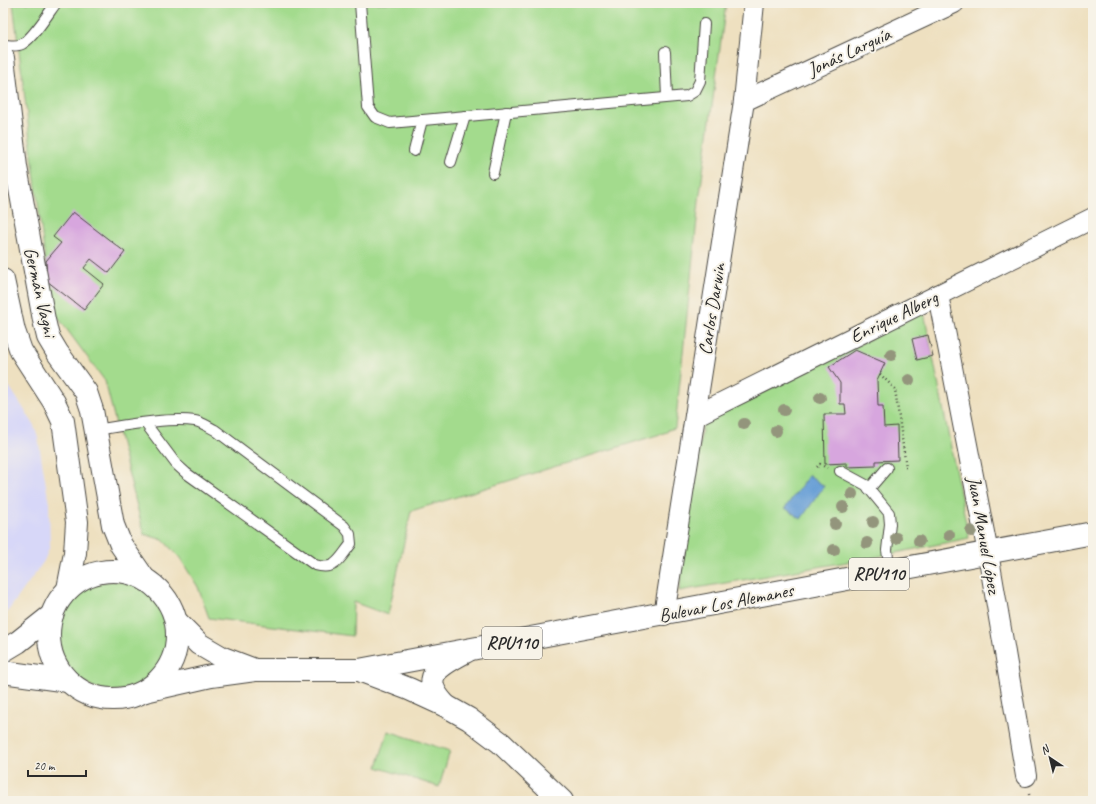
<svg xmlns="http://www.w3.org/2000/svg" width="1096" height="804" font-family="Caveat,sans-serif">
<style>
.built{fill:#d7d7f8}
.green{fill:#a3db8d;stroke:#67835c}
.water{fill:#689fd6;stroke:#4a6580}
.building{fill:#d7a6de}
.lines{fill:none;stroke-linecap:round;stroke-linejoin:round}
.lane-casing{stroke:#484641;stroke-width:12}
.street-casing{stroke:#484641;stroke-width:22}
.secondary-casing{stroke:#484641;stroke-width:24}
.primary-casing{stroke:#484641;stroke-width:24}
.path{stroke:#484641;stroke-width:2.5;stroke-dasharray:1 3;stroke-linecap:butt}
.lane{stroke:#fff;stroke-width:10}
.street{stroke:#fff;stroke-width:20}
.secondary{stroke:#fff;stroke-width:22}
.primary{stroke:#fff;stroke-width:22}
.tree{fill:#93957c}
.labels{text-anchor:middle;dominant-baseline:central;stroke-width:4;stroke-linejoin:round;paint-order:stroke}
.shield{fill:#f7f3e8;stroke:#686764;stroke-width:1}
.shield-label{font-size:18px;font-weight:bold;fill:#2b2b2b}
.street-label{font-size:19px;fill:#2b2b2b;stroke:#f7f3e8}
</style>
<rect width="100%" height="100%" fill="#f7f3e8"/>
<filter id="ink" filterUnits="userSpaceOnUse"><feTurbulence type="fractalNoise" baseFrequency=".025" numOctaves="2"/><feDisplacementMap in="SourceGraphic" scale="8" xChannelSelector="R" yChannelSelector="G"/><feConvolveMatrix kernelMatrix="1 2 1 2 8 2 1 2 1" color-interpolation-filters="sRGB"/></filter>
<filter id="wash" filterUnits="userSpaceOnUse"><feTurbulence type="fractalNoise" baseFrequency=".012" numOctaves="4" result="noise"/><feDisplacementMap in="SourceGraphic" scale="16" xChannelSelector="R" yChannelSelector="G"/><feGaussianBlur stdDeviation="0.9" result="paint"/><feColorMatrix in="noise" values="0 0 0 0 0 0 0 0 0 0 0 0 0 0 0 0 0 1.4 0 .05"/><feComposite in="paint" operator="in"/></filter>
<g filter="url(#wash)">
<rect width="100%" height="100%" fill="#eee0c0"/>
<polygon class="built" points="3,377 33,423 38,438 49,503 50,546 44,561 3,618"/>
<g class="green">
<polygon points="13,3 726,3 699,201 675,428 668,430 667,432 411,511 388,615 353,602 352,636 209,618 198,587 180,558 163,540 144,534 105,381 51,308"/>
<polygon points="924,312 969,538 876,557 679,591 703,422"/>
<circle cx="114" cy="636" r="55"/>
<polygon points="388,731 450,751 439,787 377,767"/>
</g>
<polygon class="water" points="809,475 824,486 801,519 785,508"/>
<g id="blocks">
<g class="building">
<polygon points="73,212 125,252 109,273 91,259 84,268 104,284 84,310 47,281 46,261 61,243 53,237"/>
<polygon points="928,335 933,356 917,360 912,339"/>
<polygon points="855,350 885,363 877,380 878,406 883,406 884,427 897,426 898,460 876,461 876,466 847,467 847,463 825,464 824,414 846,414 845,404 840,404 840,383 829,367"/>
</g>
</g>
</g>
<g filter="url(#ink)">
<use href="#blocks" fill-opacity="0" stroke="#484641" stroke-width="1"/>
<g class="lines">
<defs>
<g id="lane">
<polyline points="360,3 368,107 375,117 390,123 687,96 695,91 700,81 704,24"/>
<path d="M 3,45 C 9,45 16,47 22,44 C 33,38 48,14 56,3"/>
<polyline points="665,52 667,97"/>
<polyline points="414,151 422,120"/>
<polyline points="451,162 465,116"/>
<polyline points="493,173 506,112"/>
<path d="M 95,430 C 122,426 168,417 195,421 C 201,422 209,427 215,430 L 344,526 L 350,534 L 351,544 C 339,559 336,571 315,565 L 186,473 L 176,464 L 146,424"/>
<polyline points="840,471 866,485 889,513 890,524 887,550 890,572"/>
<polyline points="869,489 887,468"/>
</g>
<g id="street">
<polyline points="744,101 954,3"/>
<polyline points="938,295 988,553 1026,776"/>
<polyline points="695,416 1093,218"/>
<polyline points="664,615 744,101 754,3"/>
</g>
<g id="secondary">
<polyline points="3,58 16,167 44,320 48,337 57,352 86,392 92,410 113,525 121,545 143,577"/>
<polyline points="3,280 14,331 21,351 54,402 63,421 77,522 75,553 68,589"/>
<circle cx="113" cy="635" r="64"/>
<polyline points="176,621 199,644 223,658 252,669"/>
<polyline points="3,651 18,642 52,615"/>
<polyline points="3,672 68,681"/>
<polyline points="145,691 211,676 255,670 359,670 409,689 446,706 469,719 501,743 562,801"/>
<path d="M 446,706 C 417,676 439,666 467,651"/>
</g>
<polyline id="primary" points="359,670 1093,533"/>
</defs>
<use href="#lane" class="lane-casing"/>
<use href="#street" class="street-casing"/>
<use href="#secondary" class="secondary-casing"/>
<use href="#primary" class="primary-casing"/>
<g class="path">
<polyline points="880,374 895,389 906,467 902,467"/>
<polyline points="817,467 820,464 827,468"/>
<polyline points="1029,794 1030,801"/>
</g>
<use href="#lane" class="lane"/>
<use href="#street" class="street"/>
<use href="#secondary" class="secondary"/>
<use href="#primary" class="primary"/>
</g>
<g class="tree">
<circle cx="891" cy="355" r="6"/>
<circle cx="909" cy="380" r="6"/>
<circle cx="820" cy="398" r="6"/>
<circle cx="784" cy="410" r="6"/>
<circle cx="744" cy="424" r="6"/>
<circle cx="776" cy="431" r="6"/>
<circle cx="852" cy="494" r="6"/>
<circle cx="843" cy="507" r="6"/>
<circle cx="873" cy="522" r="6"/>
<circle cx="835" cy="524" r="6"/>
<circle cx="971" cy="531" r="6"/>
<circle cx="949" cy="535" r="6"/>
<circle cx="896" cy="538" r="6"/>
<circle cx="919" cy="541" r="6"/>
<circle cx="867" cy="543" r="6"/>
<circle cx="834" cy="550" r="6"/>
</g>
</g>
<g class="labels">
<g class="shield">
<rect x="849" y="558" width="60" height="32" rx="3"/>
<rect x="482" y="627" width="60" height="32" rx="3"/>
</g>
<g class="shield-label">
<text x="879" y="574">RPU110</text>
<text x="512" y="643">RPU110</text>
</g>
<g class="street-label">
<text transform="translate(849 52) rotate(-25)">Jonás Larguía</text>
<text transform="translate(40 292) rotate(77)">Germán Vagni</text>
<text transform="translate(712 309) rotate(-81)">Carlos Darwin</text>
<text transform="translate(894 317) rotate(-26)">Enrique Alberg</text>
<text transform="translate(984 535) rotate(80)">Juan Manuel López</text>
<text transform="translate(726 603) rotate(-11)">Bulevar Los Alemanes</text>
</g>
</g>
<rect width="1096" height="804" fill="none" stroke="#f7f3e8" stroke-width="16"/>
<g transform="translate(1050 758) rotate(325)" stroke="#f7f3e8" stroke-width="3" paint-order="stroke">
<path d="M0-3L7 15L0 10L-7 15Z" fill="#2b2b2b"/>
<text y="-6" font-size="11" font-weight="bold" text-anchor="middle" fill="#2b2b2b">N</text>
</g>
<path d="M28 770v6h58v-6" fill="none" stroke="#2b2b2b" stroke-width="2"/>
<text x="34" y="770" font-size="12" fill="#2b2b2b" stroke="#f7f3e8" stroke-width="3" paint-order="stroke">20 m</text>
</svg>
